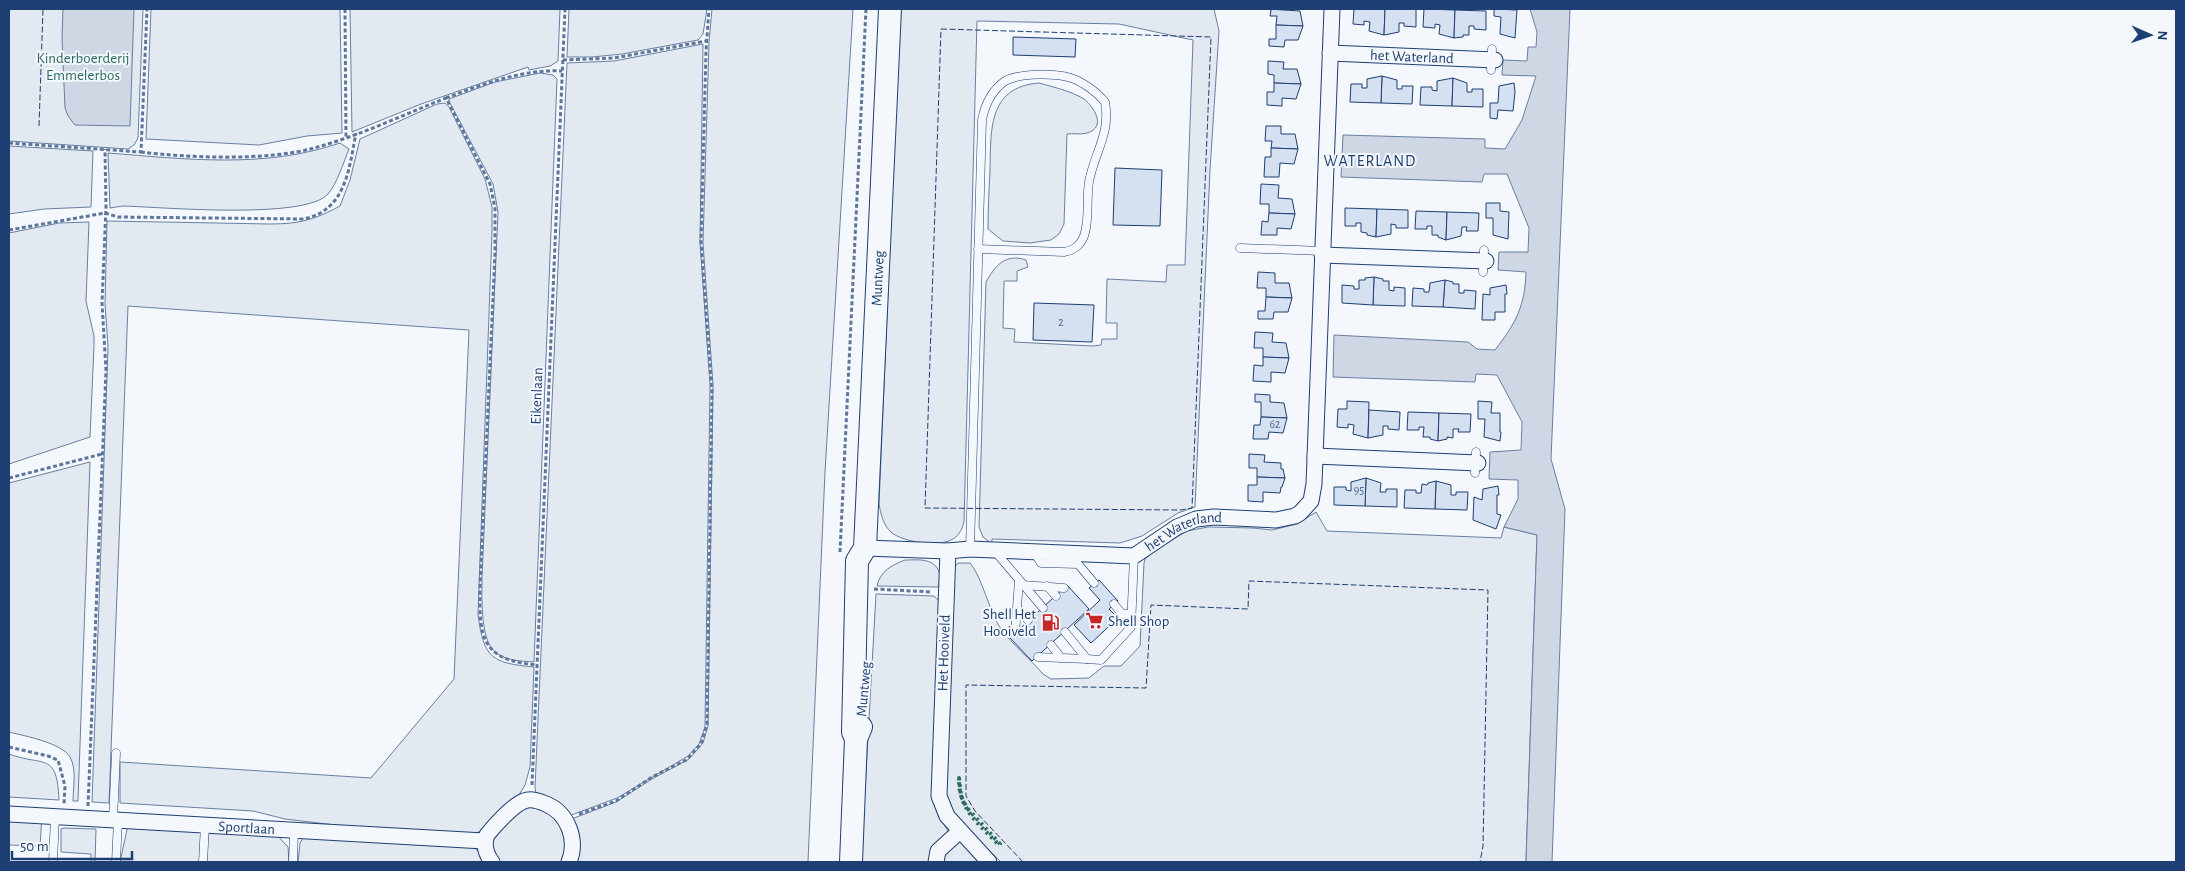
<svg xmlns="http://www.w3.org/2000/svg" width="2185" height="871" font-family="'Alegreya Sans',sans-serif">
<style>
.green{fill:#e3e9f0;stroke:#687fa3}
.water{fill:#cfd7e4;stroke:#687fa3}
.building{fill:#d5e0f0;stroke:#1d3f73}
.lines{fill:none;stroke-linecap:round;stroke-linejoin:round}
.lane-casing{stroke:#1d3f73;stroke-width:9}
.street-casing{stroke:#1d3f73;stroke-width:17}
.primary-casing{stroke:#1d3f73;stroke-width:24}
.path{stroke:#5e769c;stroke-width:3;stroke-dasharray:4 2.5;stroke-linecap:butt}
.lane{stroke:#f4f7fb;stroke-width:8}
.street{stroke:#f4f7fb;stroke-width:15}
.primary{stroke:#f4f7fb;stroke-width:22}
.hedge{stroke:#2c6c60;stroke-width:4;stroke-dasharray:2.5 4;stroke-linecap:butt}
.fence{stroke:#1d3f73;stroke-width:1;stroke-dasharray:6 2.5;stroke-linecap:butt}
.labels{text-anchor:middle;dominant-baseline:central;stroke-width:4;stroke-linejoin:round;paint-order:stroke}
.number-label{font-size:12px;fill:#4b6792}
.street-label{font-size:15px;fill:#1d3f73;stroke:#f4f7fb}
.park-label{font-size:15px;fill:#2c6c60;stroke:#f4f7fb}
.poi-label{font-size:15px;fill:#1d3f73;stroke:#f4f7fb;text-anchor:end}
.neighbourhood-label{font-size:16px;letter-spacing:1px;fill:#1d3f73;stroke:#f4f7fb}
</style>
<rect width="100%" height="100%" fill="#f4f7fb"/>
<g class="green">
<polygon points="9,9 143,9 138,138 134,145 128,149 9,141"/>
<polygon points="151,9 340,9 342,133 307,136 259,145 146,139"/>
<polygon points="350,9 560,9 558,61 550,66 529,70 528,67 421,104 352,132"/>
<polygon points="569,9 707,9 703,34 698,40 622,54 592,57 567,57"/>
<polygon points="712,9 853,9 825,472 808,862 573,862 569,820 616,802 652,779 689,759 703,743 708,726 713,385 703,243 709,42"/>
<path d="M 898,9 L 1214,9 L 1219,31 L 1210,170 L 1195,507 L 1178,513 L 1142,536 L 1120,543 L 992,539 L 992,544 L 983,537 L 979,527 L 986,282 C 995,266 1005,253 1026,260 L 1028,267 L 1017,271 L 1017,281 L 1004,281 L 1003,328 L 1015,329 L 1014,342 L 1093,346 L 1101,345 L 1102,339 L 1117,339 L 1117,323 L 1106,323 L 1107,279 L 1166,282 L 1167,265 L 1185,265 L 1193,40 L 1119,24 L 977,21 L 964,522 C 962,530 958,537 951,540 C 937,547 902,542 891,532 C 883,525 881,514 879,504 L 896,101 Z"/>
<polygon points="703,44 700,242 710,385 705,727 699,744 688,756 617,798 566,817 536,793 535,788 567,63 614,61"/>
<path d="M 540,73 L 553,75 L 557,79 L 534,662 C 521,661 503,661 493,650 C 480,635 482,596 482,577 L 498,212 L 493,184 L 449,101 L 449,99 L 495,82 Z"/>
<path d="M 1039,83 C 1053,87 1071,91 1084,99 C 1094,107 1107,127 1087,133 C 1081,135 1073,133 1067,134 L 1064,224 L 1059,234 L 1051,240 L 1030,243 L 1003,241 L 988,229 C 988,210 989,191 990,171 C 991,132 987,87 1039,83 Z"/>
<path d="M 445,103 L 449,107 L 485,179 L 492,207 L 492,232 L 478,615 C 484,658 491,663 534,667 L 530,767 L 525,785 L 514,803 L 482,831 L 472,834 L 410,834 L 285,819 L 253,811 L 120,803 L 120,762 L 371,778 L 454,679 L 469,330 L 128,306 L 109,803 L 92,802 L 108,347 L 105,304 L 107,221 L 270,224 C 299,224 314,220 340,206 L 350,180 L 360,139 L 437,104 Z"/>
<path d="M 340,143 L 349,149 C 344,161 337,184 328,194 C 305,220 161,207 123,206 L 110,208 L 108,153 C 186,159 264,169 340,143 Z"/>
<polygon points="9,146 93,151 91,207 44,209 9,214"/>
<polygon points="89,222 86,301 94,336 94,346 90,437 9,464 9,233 59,223"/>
<path d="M 90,462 L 78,801 L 73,801 C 73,788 77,769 70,757 C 62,743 25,736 9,732 L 9,483 Z"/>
<path d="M 1316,512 L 1327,531 L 1501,538 L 1504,527 L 1537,535 L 1526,862 L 1001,862 L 958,820 L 948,806 L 946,789 L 954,568 L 958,563 L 970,563 C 982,577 989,611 1001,629 C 1013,645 1030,659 1043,674 L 1051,679 L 1089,678 L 1104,666 L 1121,666 L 1140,646 L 1144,563 L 1145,559 L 1157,549 L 1187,531 L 1208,527 L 1253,528 L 1272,530 L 1297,524 Z"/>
<path d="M 905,560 C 918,560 936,557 940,575 C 941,579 940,582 938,587 L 877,586 C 880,571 892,565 905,560 Z"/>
<polygon points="876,594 934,596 939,601 932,796 938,815 948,831 932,848 929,862 861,862"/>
<path d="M 9,754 C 44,767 57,751 59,800 L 9,797 Z"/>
<polygon points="522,807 546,808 569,834 564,862 497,862 490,842 509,819"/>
<polygon points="9,815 42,816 40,846 9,845"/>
<polygon points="128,825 276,834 288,847 289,862 120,862"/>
<polygon points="64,828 96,829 95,862 91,862 91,854 61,852 61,829"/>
<polygon points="303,838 473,847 483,855 487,862 298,862 300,843"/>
<polygon points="959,841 961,842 979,862 942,862 942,856"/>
</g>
<g class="water">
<polygon points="63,9 134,9 130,126 75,125 68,116 65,108 62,38"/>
<path d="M 1530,9 L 1570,9 L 1551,459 L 1565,509 L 1552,862 L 1526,862 L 1537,535 L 1504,527 L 1518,499 L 1518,480 L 1489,479 L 1490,452 L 1521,450 L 1522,422 L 1497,375 L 1476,374 L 1475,382 L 1333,377 L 1334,335 L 1468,342 L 1477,349 L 1495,350 C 1516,323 1525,306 1526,272 L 1498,270 L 1499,252 L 1528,252 L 1529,228 L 1507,174 L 1484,174 L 1482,182 L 1341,177 L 1343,135 L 1485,139 L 1485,148 L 1505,149 L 1522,120 L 1536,76 L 1502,75 L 1503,60 L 1527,61 L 1528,47 L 1536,47 L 1537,32 Z"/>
</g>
<g class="building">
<polygon points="1268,9 1300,11 1303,26 1276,25 1277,16 1270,16 1271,10"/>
<polygon points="1354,9 1385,9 1384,35 1369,31 1370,22 1364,21 1364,25 1353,24"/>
<polygon points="1385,9 1416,9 1416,27 1404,26 1404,23 1399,23 1399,32 1384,35"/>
<polygon points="1424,9 1455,10 1454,38 1439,34 1440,25 1435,24 1435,28 1423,27"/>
<polygon points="1494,9 1517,10 1515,38 1500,34 1501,17 1494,16"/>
<polygon points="1455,10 1486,11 1486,30 1474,29 1474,26 1469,26 1469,35 1463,35 1463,37 1454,38"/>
<polygon points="1276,25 1303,26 1298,40 1285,40 1284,47 1269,46 1269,39 1276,39"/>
<polygon points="1013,37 1076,39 1075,57 1013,55"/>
<polygon points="1268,61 1284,62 1283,69 1297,69 1301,84 1274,83 1274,75 1268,74"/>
<polygon points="1382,76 1397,80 1397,89 1402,89 1402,86 1413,86 1412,104 1381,103"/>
<polygon points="1382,76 1381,103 1350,102 1351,84 1362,84 1362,88 1367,88 1367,79"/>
<polygon points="1453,78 1452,106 1420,105 1421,87 1432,87 1432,90 1437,91 1437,81"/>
<polygon points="1453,78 1467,83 1467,92 1472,92 1472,89 1483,89 1483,107 1452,106"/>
<polygon points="1274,83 1301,84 1296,99 1282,98 1282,106 1267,105 1267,92 1274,92"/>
<polygon points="1514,83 1515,92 1513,111 1498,110 1497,119 1490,118 1490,103 1498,103 1499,86"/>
<polygon points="1266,126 1281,126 1281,134 1295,134 1298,149 1271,148 1272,141 1265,141"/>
<polygon points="1271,148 1298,149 1294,164 1280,163 1279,177 1264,177 1265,157 1271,157"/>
<polygon points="1115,168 1162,170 1160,226 1113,225"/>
<polygon points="1261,184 1279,185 1278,198 1292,199 1295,214 1269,213 1269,204 1260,204"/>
<polygon points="1486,203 1500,203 1500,211 1509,212 1508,239 1493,235 1493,218 1486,218"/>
<polygon points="1345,208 1377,209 1376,237 1367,235 1367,233 1361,232 1361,223 1356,223 1356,226 1345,226"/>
<polygon points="1377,209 1408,210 1408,228 1396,228 1396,225 1391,224 1391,234 1376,237"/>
<polygon points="1416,211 1447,212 1446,240 1438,237 1438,235 1432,235 1432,226 1427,226 1427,229 1415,229"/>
<polygon points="1447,212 1479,213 1478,231 1466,231 1467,227 1462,227 1461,236 1446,240"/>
<polygon points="1269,213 1295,214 1291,229 1277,228 1277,235 1261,235 1262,221 1268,222"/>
<polygon points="1258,272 1275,273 1275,283 1289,283 1292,298 1266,297 1266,288 1257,288"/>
<polygon points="1374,277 1383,279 1383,281 1389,281 1389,290 1394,291 1394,287 1405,288 1405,306 1373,305"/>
<polygon points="1374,277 1373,305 1342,303 1342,285 1354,286 1354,289 1359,289 1359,280 1365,280 1365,278"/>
<polygon points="1445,280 1453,282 1453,284 1459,284 1459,293 1464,293 1464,290 1476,291 1475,309 1443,307"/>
<polygon points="1445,280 1443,307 1412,306 1413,288 1424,289 1424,292 1429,292 1430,283"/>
<polygon points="1506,285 1507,294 1505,294 1505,312 1495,312 1495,320 1482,320 1483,294 1490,295 1490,288"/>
<polygon points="1266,297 1292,298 1288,312 1274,312 1273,319 1258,319 1258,311 1265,311"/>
<polygon points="1034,303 1094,305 1092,342 1033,340"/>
<polygon points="1255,332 1273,333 1272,342 1286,343 1289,358 1263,357 1263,348 1254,348"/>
<polygon points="1263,357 1289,358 1285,373 1271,372 1271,382 1253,381 1254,365 1263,366"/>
<polygon points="1255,394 1270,395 1270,402 1284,403 1287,418 1261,417 1261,402 1255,402"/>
<polygon points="1347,401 1369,402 1368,438 1353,434 1354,425 1348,424 1348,428 1337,427 1338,409 1347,409"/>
<polygon points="1478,401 1492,402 1491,413 1500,413 1500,432 1501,432 1500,441 1484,437 1485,419 1478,419"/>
<polygon points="1369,410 1400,412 1399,430 1388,429 1388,426 1383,426 1383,435 1368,438"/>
<polygon points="1408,412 1439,413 1438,441 1430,439 1430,437 1423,437 1424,427 1419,427 1419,430 1407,430"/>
<polygon points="1439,413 1471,414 1470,432 1458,432 1459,429 1453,429 1453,438 1447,437 1447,439 1438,441"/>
<polygon points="1261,417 1287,418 1283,433 1269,432 1268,439 1253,439 1254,425 1260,425"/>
<polygon points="1249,454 1265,455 1264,462 1281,463 1281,469 1283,469 1285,478 1257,477 1257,468 1249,468"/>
<polygon points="1257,477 1285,478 1282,487 1281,487 1280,493 1263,492 1263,502 1248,501 1248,485 1257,485"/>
<polygon points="1366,478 1381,483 1380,492 1386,492 1386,489 1397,489 1397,507 1365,506"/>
<polygon points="1366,478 1365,506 1334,505 1334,487 1346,487 1346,490 1351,491 1351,482"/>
<polygon points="1436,481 1451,485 1451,495 1456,495 1456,492 1468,492 1467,510 1435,509"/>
<polygon points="1436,481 1435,509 1404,508 1405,490 1416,490 1416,493 1421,493 1422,484 1427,485 1428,483"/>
<polygon points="1498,486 1499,495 1497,495 1497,514 1501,515 1496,529 1473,520 1474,497 1482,500 1483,489"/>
<polygon points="1099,580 1118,601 1109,609 1118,618 1091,643 1074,625 1100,600 1089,588"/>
<polygon points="1067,585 1089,609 1032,661 1010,638"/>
</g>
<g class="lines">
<defs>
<g id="lane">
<polyline points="1491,70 1492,49"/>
<polyline points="1240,248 1323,251"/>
<polyline points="1483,272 1484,250"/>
<polyline points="1475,473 1476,452"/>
<path d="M 970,549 L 982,120 C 985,104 991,91 1005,81 C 1020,73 1055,73 1071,78 C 1083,82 1097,92 1105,102 C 1111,134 1094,153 1089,182 C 1086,199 1090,219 1084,236 C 1080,246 1074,250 1064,252 L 978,249"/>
<polyline points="994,550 1043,608"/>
<polyline points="1034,552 1041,563 1078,564 1094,583"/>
<polyline points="1023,585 1064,588"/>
<polyline points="1047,586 1056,596"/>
<polyline points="1114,604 1122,614 1131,614"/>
<polyline points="1017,608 1028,620"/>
<polyline points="1065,632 1087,659 1101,660 1131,627 1134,556"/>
<polyline points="1015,633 1019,581"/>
<polyline points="1051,645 1061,658"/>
<polyline points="1038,657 1087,659"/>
<polyline points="113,820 116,753"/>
<polyline points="53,862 55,816"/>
<polyline points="116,862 118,820"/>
<polyline points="203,862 205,825"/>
<polyline points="293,862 294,831"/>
</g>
<g id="street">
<path id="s1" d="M 1330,53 L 1495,60"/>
<polyline points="1322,255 1486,261"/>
<polyline points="1315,456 1478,463"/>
<path id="s2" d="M 865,548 L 948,551 L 970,549 L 1134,556 L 1177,527 L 1196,519 L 1214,517 L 1276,520 L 1295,516 L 1300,513 L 1311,501 L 1314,484 L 1332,9"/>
<polyline points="948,551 939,796 947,816 989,862"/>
<path id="s3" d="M 9,814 L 484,841"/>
<path d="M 492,862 C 486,854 483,845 487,835 C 494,826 513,805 524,801 C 531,798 539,801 546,804 C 568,813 578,840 569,862"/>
<polyline points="936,862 938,851 960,831"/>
</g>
<g id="primary">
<path id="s4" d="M 856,739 L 853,732 L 857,561 L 865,548 L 890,9"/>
<polyline points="851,862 856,739 861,727"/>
</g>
</defs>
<use href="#lane" class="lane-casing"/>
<use href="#street" class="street-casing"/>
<use href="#primary" class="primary-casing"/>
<g class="path">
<polyline points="345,9 346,137"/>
<polyline points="563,60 614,58 706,41"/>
<path d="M 446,98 C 483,84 523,69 562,71"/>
<polyline points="9,143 141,152 147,9"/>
<path d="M 141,152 C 190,158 267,161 314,148 C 359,136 403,115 446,98 L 490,184 L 495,208 L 495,252 L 480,587 C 479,638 481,660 537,665"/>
<path d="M 9,230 L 105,213 L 118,217 L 304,219 C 346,210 349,169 356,133"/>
<polyline points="9,478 102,454"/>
<polyline points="840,552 866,9"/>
<polyline points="874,589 932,592"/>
<polyline points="9,747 48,756 58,760 65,786 64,804"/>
<polyline points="532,785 565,9"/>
<polyline points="88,806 106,370 102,303 106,207 105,149"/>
<polyline points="579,814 616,801 652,777 686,760 701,744 707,724 712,392 701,242 706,51 709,9"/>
</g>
<use href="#lane" class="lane"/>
<use href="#street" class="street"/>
<use href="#primary" class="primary"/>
<path class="hedge" d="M 959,778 L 961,796 L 967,808 L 1000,844 L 999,845 C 979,824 958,809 959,778 Z"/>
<g class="fence">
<polygon points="941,29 1211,37 1192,508 1181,510 925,508"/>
<polyline points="39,126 43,9"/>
<polyline points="1023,862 975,811 966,796 966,685 1146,688 1151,605 1248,609 1249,581 1488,590 1483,846 1480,862"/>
</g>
</g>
<defs>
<symbol id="supermarket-bare" viewBox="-9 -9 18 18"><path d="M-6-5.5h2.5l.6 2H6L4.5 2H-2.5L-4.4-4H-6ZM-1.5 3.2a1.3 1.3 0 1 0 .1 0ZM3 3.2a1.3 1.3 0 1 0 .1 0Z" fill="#c62828" stroke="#f4f7fb" stroke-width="2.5" paint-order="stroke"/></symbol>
<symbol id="fuel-bare" viewBox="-9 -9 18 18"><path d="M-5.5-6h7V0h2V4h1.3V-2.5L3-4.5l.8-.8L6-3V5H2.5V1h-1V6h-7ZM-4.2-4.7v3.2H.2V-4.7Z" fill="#c62828" stroke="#f4f7fb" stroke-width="2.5" paint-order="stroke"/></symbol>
</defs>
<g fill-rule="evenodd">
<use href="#supermarket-bare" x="1082" y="608" width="25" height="25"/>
<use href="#fuel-bare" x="1038" y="610" width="25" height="25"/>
</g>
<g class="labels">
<g class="number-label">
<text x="1061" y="322">2</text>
<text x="1275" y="424">62</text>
<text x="1359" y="490">95</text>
</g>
<g class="street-label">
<text stroke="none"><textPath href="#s1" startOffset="82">het Waterland</textPath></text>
<text stroke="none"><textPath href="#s4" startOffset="464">Muntweg</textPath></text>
<text transform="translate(537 396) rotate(-88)">Eikenlaan</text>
<text stroke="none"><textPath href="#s2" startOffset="326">het Waterland</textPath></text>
<text transform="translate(944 653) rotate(-88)">Het Hooiveld</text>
<text transform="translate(864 689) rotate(-85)">Muntweg</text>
<text stroke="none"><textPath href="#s3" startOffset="238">Sportlaan</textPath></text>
</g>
<g class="park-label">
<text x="83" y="58">Kinderboerderij<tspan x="83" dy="17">Emmelerbos</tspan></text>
</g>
<g class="poi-label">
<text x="1036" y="614">Shell Het<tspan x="1036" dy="17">Hooiveld</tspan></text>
<text x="1108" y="621" text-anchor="start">Shell Shop</text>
</g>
<g class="neighbourhood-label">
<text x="1370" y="161">WATERLAND</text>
</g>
</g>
<rect width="2185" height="871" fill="none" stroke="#1d3f73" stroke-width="20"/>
<g transform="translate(2150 35) rotate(92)" stroke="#f4f7fb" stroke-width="4" paint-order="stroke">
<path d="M0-4L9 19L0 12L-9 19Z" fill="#1d3f73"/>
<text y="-8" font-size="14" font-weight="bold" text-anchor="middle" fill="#1d3f73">N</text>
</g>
<path d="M12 851v8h120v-8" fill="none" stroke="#1d3f73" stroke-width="2.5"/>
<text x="20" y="851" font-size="15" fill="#1d3f73" stroke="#f4f7fb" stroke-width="4" paint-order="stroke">50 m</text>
</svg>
